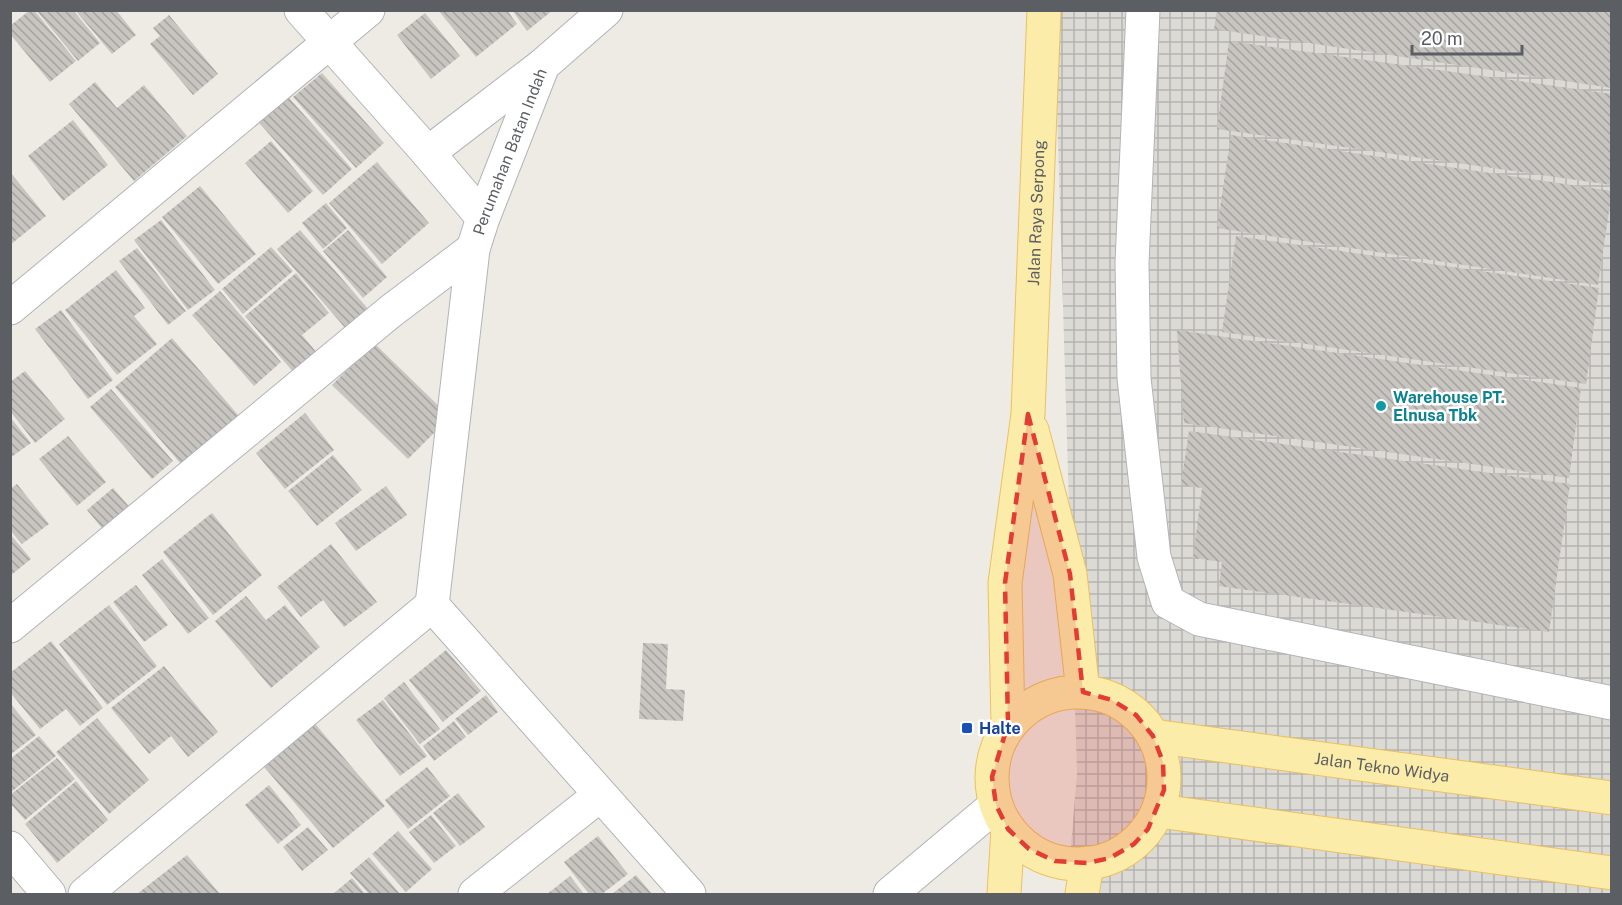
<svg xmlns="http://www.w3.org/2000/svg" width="1622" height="905" font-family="'Public Sans',sans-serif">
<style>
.industrial{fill:url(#industrial-grid)}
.building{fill:url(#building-back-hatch)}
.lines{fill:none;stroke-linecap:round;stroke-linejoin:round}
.minor-casing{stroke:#b1b4b8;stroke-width:35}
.major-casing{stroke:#ecc05e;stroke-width:35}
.minor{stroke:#fff;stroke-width:33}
.major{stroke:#fcecaa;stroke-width:33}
.marked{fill:#e23c34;fill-opacity:0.2;stroke:#e23c34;stroke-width:4.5;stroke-dasharray:12 8;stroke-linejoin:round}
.culture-dot{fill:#0f9aa8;stroke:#fff;stroke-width:2}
.transit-dot{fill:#1a4fb4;stroke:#fff;stroke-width:2}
.labels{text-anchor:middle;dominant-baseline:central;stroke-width:5;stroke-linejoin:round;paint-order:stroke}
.street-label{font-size:16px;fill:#5b5f63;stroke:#fff}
.culture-label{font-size:16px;font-weight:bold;fill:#0d838f;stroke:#fff;text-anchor:start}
.transit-label{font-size:16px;font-weight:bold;fill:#164399;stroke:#fff;text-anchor:start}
</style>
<defs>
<pattern id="industrial-grid" width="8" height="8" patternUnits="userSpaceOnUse" patternTransform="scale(1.5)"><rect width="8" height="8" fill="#dcdad5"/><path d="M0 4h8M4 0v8" fill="none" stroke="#b5b4b0"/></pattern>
<pattern id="building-back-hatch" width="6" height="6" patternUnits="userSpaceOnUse" patternTransform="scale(1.5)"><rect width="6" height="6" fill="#c8c5c0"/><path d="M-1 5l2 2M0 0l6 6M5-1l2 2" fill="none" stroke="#a5a3a0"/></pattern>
</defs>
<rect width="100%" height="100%" fill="#edebe3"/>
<polygon class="industrial" points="1060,11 1611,11 1611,894 1067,894 1077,773 1055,41"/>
<g class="building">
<polygon points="30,10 34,10 76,61 50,82 10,34 10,26"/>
<polygon points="36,10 73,10 100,43 78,61"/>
<polygon points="75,10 116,10 136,35 112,54"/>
<polygon points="438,10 507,10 517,24 476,57"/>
<polygon points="512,10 553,10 527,31"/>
<polygon points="1217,10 1612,10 1612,88 1214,29"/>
<polygon points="425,13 460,56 431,79 397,35"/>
<polygon points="169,15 218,74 193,95 150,44 160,36 153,28"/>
<polygon points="1229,41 1612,94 1612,185 1217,129"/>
<polygon points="322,73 384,143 356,168 293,97"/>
<polygon points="95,82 117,108 144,85 187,136 134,181 69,104"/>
<polygon points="283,91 352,169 323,195 254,117"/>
<polygon points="73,120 108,165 63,201 28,156"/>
<polygon points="1231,135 1612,191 1598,285 1217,228"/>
<polygon points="271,141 313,191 288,213 245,163"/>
<polygon points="377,162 429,223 382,264 329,203"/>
<polygon points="10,172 46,216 10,245"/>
<polygon points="200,186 256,254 218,284 162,217"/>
<polygon points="326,203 347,228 323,249 302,223"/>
<polygon points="161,220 215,290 188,310 134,240"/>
<polygon points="300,230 369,310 346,329 277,249"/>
<polygon points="348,230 387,277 363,298 323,251"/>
<polygon points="1236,236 1599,288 1586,384 1222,332"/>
<polygon points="271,247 293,271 243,314 222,289"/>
<polygon points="137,248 186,311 168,325 119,261"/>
<polygon points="116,270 145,308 134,316 157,344 117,375 65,310"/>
<polygon points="296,273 329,313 302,335 318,354 295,374 245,316"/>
<polygon points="220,291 281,362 254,386 192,315"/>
<polygon points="61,310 113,380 88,399 35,329"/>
<polygon points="1177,330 1581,388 1569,478 1184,423"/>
<polygon points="172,338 244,422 187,471 115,387"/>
<polygon points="374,343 450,417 408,459 332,385"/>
<polygon points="25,371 65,419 35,443 10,411 10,382"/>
<polygon points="111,389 173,461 152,479 90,407"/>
<polygon points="305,413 334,450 285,489 256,453"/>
<polygon points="10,417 31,443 10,458"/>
<polygon points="1189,431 1570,484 1549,632 1219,586 1222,562 1193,558 1202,488 1181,485"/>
<polygon points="68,436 106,482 77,506 39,459"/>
<polygon points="333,455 362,490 317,526 288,491"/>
<polygon points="17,484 49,524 22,544 10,530 10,489"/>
<polygon points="386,486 407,515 356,551 335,523"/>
<polygon points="113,488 133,511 106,533 87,510"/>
<polygon points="212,513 262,575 213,615 163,552"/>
<polygon points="10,534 31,559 10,576"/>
<polygon points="331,544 377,602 344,627 323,600 301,617 277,587"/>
<polygon points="162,559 209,618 188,634 142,575"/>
<polygon points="136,585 168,625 144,642 113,602"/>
<polygon points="246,596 266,620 285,605 320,647 271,688 215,621"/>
<polygon points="109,605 157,666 107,705 59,644"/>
<polygon points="51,641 103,708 80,726 66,709 40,729 10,692 10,673"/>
<polygon points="643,643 668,644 666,689 685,690 683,721 639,719"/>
<polygon points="446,650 481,691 443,722 409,680"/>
<polygon points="164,666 218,732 188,757 171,736 149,754 111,708"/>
<polygon points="404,682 440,729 420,744 384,698"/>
<polygon points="486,695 498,712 468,735 455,719"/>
<polygon points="383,700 427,756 400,776 356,720"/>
<polygon points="10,703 36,735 10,755"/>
<polygon points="97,718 149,780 109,814 56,752"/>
<polygon points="311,719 385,806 333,848 260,762"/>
<polygon points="454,721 466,737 434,761 423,746"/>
<polygon points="39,736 56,756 10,793 10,759"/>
<polygon points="57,758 75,779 25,820 10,803 10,795"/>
<polygon points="427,767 450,796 408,829 385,800"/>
<polygon points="76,781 108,820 57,863 25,824"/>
<polygon points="269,785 301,825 278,844 245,805"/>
<polygon points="458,793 485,827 460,846 433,813"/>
<polygon points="431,815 456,846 434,863 409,832"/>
<polygon points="308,827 328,850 302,871 283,847"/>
<polygon points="398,831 432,869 406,892 372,854"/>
<polygon points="598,836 628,874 602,894 589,894 564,862"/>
<polygon points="187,855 220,894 137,894"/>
<polygon points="369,857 400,894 369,894 350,873"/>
<polygon points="636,875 652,894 612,894"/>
<polygon points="570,876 584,894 547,894"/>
<polygon points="352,878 365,894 333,894"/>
</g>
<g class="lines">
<defs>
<g id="minor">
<polyline points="301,10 428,153 483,218"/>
<polyline points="1143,10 1132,263 1134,378 1154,557 1168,602 1199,619 1612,703"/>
<polyline points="428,153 543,65"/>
<path id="s1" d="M 473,249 L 483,218 L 543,65 L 606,10"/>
<polyline points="10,308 368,10"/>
<polyline points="10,626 391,311 473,249 432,605 689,894"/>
<polyline points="10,848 49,894"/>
<polyline points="85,894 432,605"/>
<polyline points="475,894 600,795"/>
<polyline points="890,894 996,805"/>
</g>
<g id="major">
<polyline points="1032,430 1070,574 1083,692"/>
<circle cx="1078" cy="778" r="86"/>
<path id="s2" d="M 1008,724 L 1005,583 L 1028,414 L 1044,10"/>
<path id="s3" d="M 1153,736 L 1612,798"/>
<polyline points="1159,811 1612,873"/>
<polyline points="1004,894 1008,829"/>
<polyline points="1082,894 1087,863"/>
</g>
</defs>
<use href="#minor" class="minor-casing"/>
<use href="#major" class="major-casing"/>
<use href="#minor" class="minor"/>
<use href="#major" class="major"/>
</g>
<path class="marked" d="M 1028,414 L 1070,574 L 1083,692 L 1112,700 L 1136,715 L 1153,736 L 1163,762 L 1164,790 L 1148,829 L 1134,844 L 1110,858 L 1087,863 L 1055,861 L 1029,849 L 1008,829 L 996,805 L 992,777 L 1008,724 L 1005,583 Z"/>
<circle class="culture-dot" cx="1381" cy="406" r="6"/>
<rect class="transit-dot" x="961" y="722" width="12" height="12" rx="3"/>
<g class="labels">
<g class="street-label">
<text stroke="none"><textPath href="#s1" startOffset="104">Perumahan Batan Indah</textPath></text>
<text stroke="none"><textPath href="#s2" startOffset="513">Jalan Raya Serpong</textPath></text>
<text stroke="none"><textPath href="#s3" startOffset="231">Jalan Tekno Widya</textPath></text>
</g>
<g class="culture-label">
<text x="1393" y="397">Warehouse PT.<tspan x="1393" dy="18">Elnusa Tbk</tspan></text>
</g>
<g class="transit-label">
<text x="979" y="728">Halte</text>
</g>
</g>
<rect width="1622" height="905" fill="none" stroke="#5b5f63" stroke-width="24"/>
<path d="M1412 45v9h110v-9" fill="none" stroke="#5b5f63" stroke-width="3"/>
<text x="1421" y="45" font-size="18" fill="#5b5f63" stroke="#ffffff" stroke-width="4.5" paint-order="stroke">20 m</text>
</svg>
